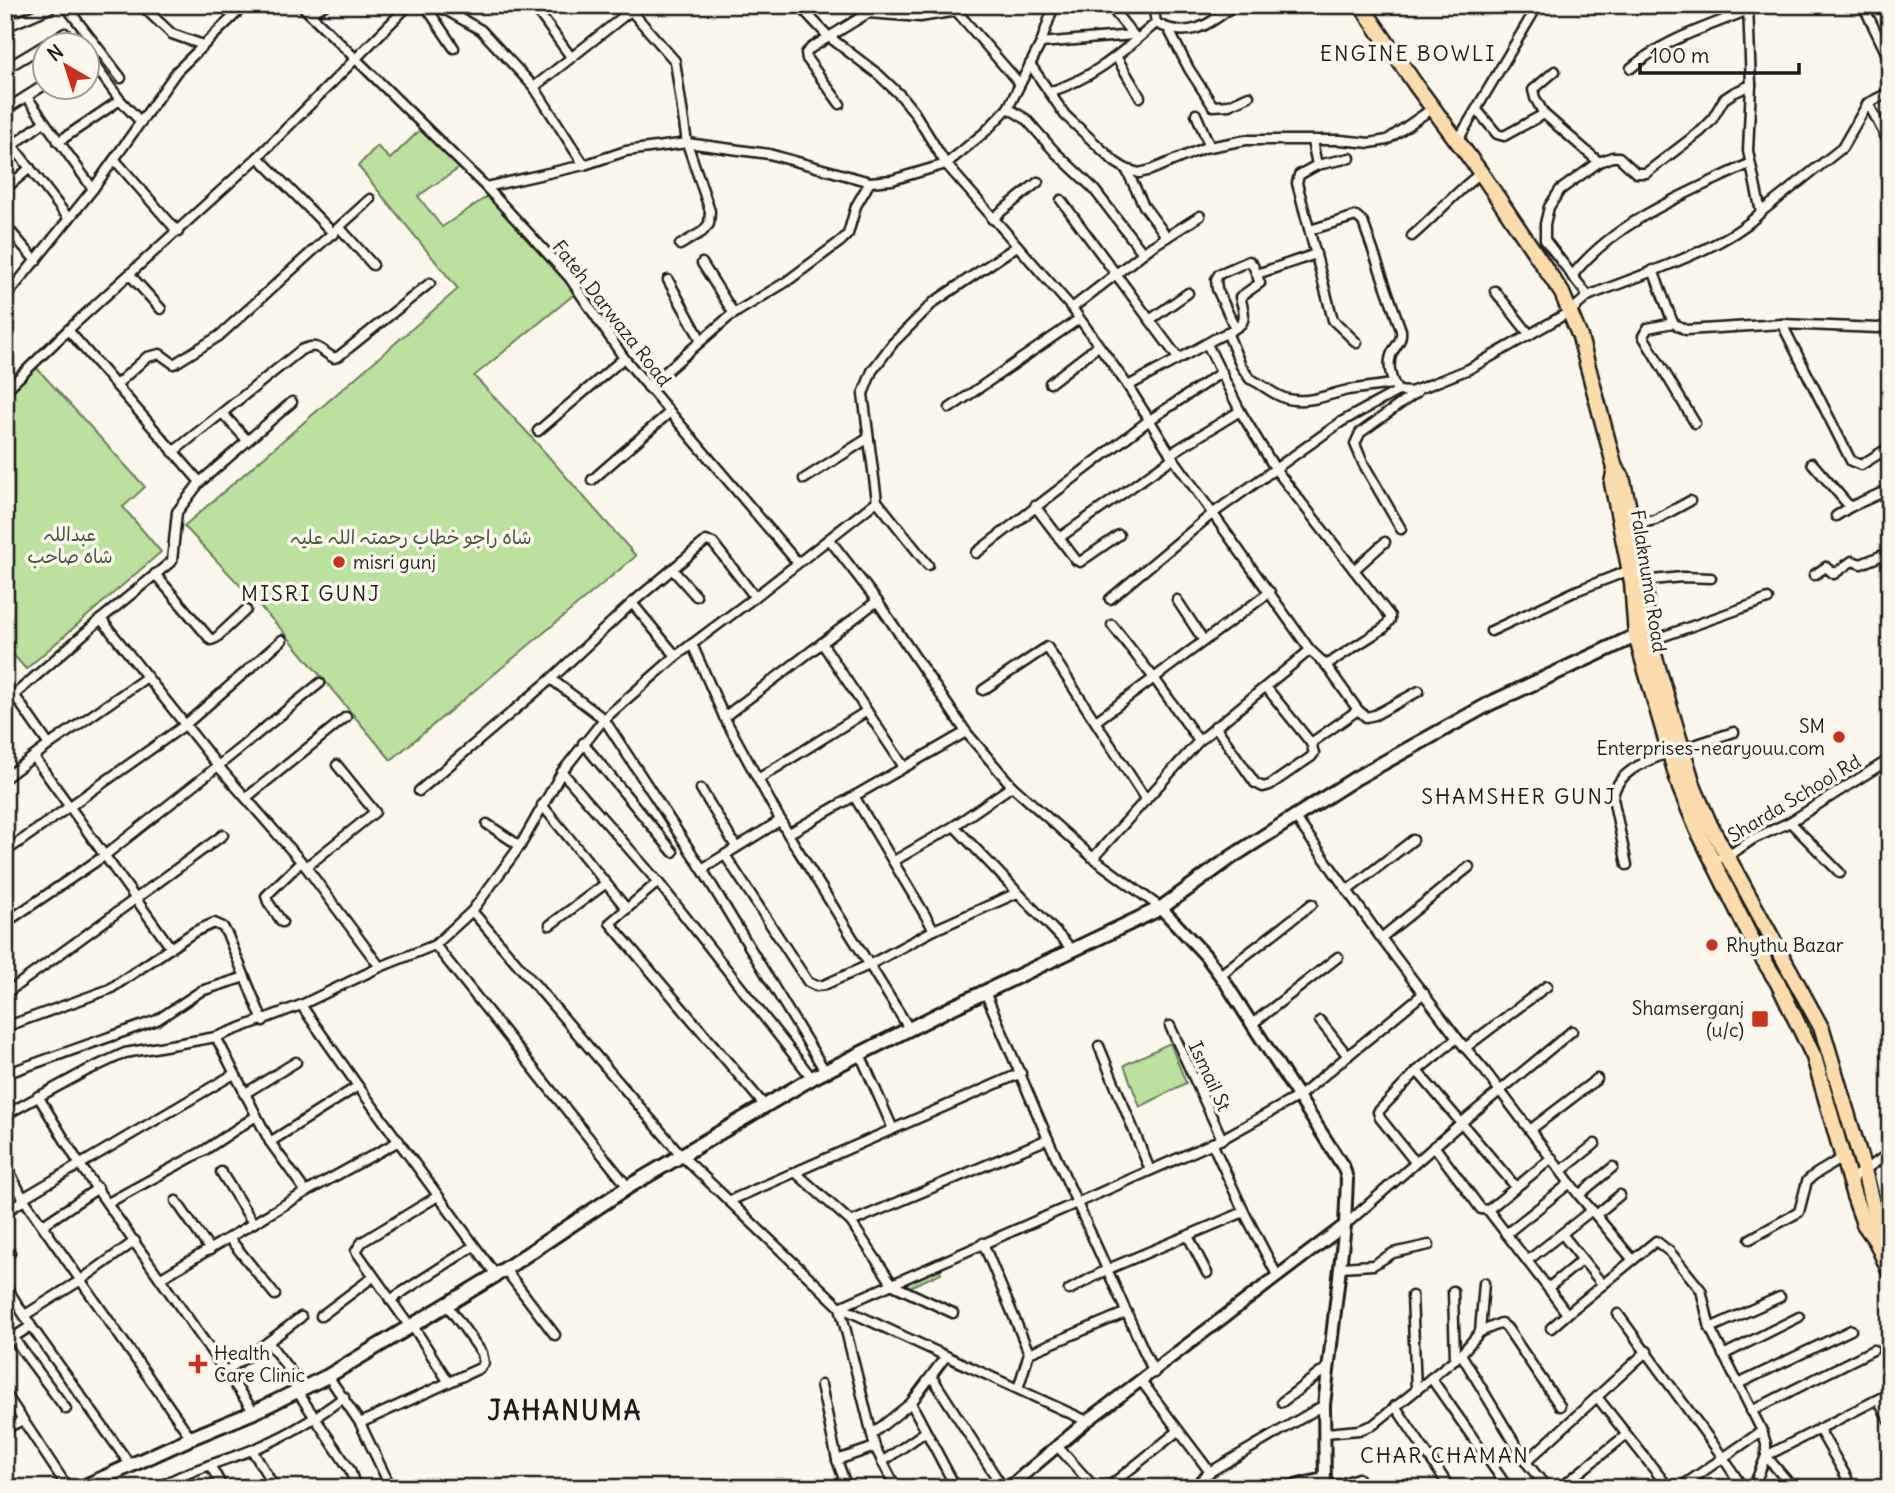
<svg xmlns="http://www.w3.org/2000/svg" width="1895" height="1493" font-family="Delius,'Playpen Sans Arabic',sans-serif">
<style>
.green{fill:#bae19d;stroke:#6b7e5c;stroke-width:2}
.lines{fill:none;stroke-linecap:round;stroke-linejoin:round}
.minor-casing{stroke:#1c1c1c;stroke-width:13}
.tertiary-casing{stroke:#1c1c1c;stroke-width:16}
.secondary-casing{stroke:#1c1c1c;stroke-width:18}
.trunk-casing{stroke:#1c1c1c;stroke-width:19}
.minor{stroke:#fbf7ec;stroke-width:8}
.tertiary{stroke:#fbf7ec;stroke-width:10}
.secondary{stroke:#fbf7ec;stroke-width:12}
.trunk{stroke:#fcdcac;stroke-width:14}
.poi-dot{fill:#c8321e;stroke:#fbf7ec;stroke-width:2.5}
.labels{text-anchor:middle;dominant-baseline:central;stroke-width:7;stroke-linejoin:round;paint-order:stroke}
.street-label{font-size:19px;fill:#1c1c1c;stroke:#fbf7ec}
.park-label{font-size:19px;fill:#4b5743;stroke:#fbf7ec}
.poi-label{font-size:19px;fill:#1c1c1c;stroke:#fbf7ec;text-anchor:start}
.neighbourhood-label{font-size:21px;letter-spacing:2px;fill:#1c1c1c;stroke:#fbf7ec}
.district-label{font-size:26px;font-weight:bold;letter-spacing:2px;fill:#1c1c1c;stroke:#fbf7ec}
</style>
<rect width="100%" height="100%" fill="#fbf7ec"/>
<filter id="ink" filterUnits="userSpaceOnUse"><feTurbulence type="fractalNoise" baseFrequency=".0143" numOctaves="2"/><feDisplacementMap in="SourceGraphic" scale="14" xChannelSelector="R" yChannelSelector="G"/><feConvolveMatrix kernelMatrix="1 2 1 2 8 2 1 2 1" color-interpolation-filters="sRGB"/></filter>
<g filter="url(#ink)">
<g class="green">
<polygon points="421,129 461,167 418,196 442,227 488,196 576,293 474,376 526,431 636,556 391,760 282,630 184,526 458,289 358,166 377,146 390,159"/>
<polygon points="35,366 145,487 123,507 161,552 26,669 8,649 5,650 5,399"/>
<polygon points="1170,1043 1186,1083 1140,1107 1124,1065"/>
<polygon points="939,1266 941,1273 910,1287 900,1283"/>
</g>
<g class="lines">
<defs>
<g id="minor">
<polyline points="65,5 121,78"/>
<polyline points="141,5 172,34 203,45"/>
<polyline points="301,5 486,187 569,277 624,358 797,562"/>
<polyline points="425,5 454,48"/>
<polyline points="437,5 481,30 534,87 584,165"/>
<polyline points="533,5 571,57"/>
<polyline points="626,5 675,61 687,143 710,211 709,224 702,232 680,245"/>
<polyline points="799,5 828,36 879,75 901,96 914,112 946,164 1072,308 1128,386 1173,458 1310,650 1199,741 1093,858"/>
<polyline points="951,5 1019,83"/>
<polyline points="1109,5 1135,37"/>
<polyline points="1748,5 1751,85 1748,151 1761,212"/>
<polyline points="1863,5 1890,61"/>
<polyline points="1887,5 1889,9"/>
<polyline points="311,13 325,5"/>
<path d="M 1156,23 C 1188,40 1207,26 1233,6"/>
<polyline points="5,27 50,8"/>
<polyline points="1169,30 1189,69 1213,106 1229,105 1249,96"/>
<polyline points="1041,43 1133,35"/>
<polyline points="88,56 120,100 141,122"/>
<polyline points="1117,58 1140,97"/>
<polyline points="1030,64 1065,115 1115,162 1126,169 1139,173 1151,170 1204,148 1246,140 1340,140 1370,143 1387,140 1433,108"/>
<path d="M 1631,68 C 1664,39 1708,27 1748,10"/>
<polyline points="5,69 65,33"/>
<polyline points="534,87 638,5"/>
<path d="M 1049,92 C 1094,78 1121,53 1156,23 L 1153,5"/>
<polyline points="27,97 93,189"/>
<polyline points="1868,103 1890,145"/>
<polyline points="840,104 807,59 806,53 811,48 868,13 920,17 957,11"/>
<polyline points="1008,108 1026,119 1055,152 1093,188 1143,253"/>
<polyline points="5,110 46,84"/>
<polyline points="1477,110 1497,134 1504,136 1544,114 1599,162"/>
<polyline points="1196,114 1210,147"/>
<polyline points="1544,114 1535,98 1533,90 1555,71"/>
<polyline points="5,136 69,219"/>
<polyline points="1458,140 1538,5"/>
<polyline points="1312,141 1317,165 1299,175 1297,183 1333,320 1357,343"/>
<polyline points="58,142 120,100"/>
<polyline points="5,151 44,122"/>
<polyline points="258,157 334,234"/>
<polyline points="115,160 178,232"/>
<polyline points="1317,165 1350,158"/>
<polyline points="1126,169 1144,206 1167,237"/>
<polyline points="486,187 584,165 626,151 687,143 769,154 870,182 892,180 946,164 985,132 1008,108 1041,43 1054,5"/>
<polyline points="5,189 30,168"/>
<polyline points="1061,200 1178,358"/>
<polyline points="992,219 1038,182"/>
<polyline points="5,225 36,261"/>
<polyline points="340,228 373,265"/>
<path d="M 1310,230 L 1356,216 L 1363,222 L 1401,330 C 1402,340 1398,343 1393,351 C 1386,363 1391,381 1398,391"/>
<path d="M 1412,236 C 1436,216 1456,191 1481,173"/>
<polyline points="702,263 734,314"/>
<polyline points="1653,270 1673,323 1686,330 1782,324 1878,328 1890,326"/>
<polyline points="1257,274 1316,254"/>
<polyline points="130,275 161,309"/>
<path d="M 1572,276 C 1615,221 1687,193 1749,164"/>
<polyline points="668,280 701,340"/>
<polyline points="1495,291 1530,335"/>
<polyline points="1588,296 1545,240 1545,224 1549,207 1560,190 1599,162 1612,157 1619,157 1636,173 1646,173 1701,131 1711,121 1724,99 1733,93 1751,85"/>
<polyline points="5,298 93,189 177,71 245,5"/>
<polyline points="1072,308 1151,247 1200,216"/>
<polyline points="1151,319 1188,293"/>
<polyline points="1673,323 1648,328 1643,336 1695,423"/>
<polyline points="1782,324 1851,461 1861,465 1890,447"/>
<polyline points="68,330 200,482"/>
<path d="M 1227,332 L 1241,366 L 1250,379 C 1263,384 1274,396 1288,399 C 1308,404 1330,394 1348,390 C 1363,388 1378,386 1392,384"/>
<polyline points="1207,344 1240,411 1276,470 1390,616 1390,620 1384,628 1326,665 1310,650"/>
<polyline points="1050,383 1098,346"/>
<polyline points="116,385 147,357 160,354 174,364 219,336 370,199"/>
<path d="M 1128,386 C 1157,370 1187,355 1216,338 C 1224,334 1235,330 1241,324 C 1247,317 1242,305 1240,297 L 1260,283 L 1253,265 L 1249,261 L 1219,274 L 1216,279 L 1217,289 L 1235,328"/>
<polyline points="648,387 730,316 786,282 841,241 848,234 856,206 870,182"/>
<polyline points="5,391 68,330 258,157 409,5"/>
<polyline points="950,408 1079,319"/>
<polyline points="223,414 247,440"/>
<polyline points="538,431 624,358"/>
<path d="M 173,452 L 301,350 C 319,342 319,350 334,358 L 339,356 L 430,283"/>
<polyline points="1170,454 1240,411"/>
<polyline points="1812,463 1850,507 1836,516"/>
<polyline points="804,479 867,439"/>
<polyline points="592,480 670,412"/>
<polyline points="877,501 928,565"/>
<polyline points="1035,506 1076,560 1080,562 1119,535"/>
<polyline points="1850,507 1890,489"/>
<polyline points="1634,524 1655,520 1690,501"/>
<polyline points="1401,529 1363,463 1355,444 1360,433 1417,392"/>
<polyline points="1059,538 1173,458"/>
<polyline points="829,539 877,601 966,732 1012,786 1093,858 1161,908"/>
<polyline points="976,553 1148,421 1222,372"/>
<polyline points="672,569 696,596"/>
<polyline points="1354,570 1385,542"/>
<polyline points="155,574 211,640 216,638 246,610"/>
<polyline points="1814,575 1826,567 1834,574 1852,561 1861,564 1890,552"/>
<polyline points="1642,581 1682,577 1711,578"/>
<path d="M 1110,599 L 1212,514 L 1341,422 L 1398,391 L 1410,392 L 1424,387 L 1469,369 L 1571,311 L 1588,296 C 1637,276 1726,249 1761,212 L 1842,148 L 1868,103 L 1890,92"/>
<polyline points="1177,600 1204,641"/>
<polyline points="877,601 822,643 904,767"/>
<polyline points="632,603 706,541 713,543 755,597"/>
<polyline points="101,619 172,561 177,512 200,482 292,402"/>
<polyline points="1112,625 1154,678 1199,741"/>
<polyline points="1491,631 1578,590 1630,570"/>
<polyline points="1650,641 1768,599"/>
<polyline points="692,644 724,717 788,834 910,1030"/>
<polyline points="1887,663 1890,666"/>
<polyline points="1326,665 1358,710 1366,717 1375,715 1419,691"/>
<polyline points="551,679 604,719 702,869 825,1071"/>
<polyline points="983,690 1047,647 1146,800"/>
<polyline points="5,703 101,619 218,766 306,867 380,967"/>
<polyline points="724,717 822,643"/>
<polyline points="1096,721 1270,592"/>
<polyline points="1215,726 1255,783 1263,787 1270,785 1311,757 1314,753 1311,743 1266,687"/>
<polyline points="583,743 673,852"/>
<polyline points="1311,743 1358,710"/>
<polyline points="49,745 147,677"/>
<polyline points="1682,749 1734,732"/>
<polyline points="34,757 171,948"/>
<polyline points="562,772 658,882 812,1078"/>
<polyline points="5,778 49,745 15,696"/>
<polyline points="758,779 867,711"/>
<polyline points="1012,786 954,826 1073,950"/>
<polyline points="701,789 736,847"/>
<polyline points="419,791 551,679 632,603 676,656"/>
<polyline points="854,796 934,930"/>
<polyline points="246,798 346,717"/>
<polyline points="542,805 627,909"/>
<polyline points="1295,817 1381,938 1457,1038 1485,1071 1579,1195 1633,1260"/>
<polyline points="1790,822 1840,873"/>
<polyline points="487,824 520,846"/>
<polyline points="788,834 966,732"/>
<polyline points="5,852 185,725 282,640"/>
<polyline points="725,855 808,982 816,986 824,985 869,965 934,930 1017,893"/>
<polyline points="1713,860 1728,856 1753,839 1790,822 1890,759"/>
<polyline points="894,861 954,826"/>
<path d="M 1627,865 L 1613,798 C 1616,771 1649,760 1670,752"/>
<polyline points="306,867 375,812 337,765"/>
<polyline points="702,869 781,820"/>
<polyline points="658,882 610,923 765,1106"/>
<polyline points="1348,890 1413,840"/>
<polyline points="472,911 682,1156 840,1307 1087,1421"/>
<polyline points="282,922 268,902 266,896 301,862"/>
<polyline points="5,923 104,856 218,766 320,683"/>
<polyline points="550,925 605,884"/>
<polyline points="1381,938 1469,867"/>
<polyline points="435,945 628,1187"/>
<polyline points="1220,975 1312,904"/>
<polyline points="985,992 1048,1139 1154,1373"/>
<polyline points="5,994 223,835"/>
<polyline points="301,1005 358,1086 496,1275"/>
<polyline points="1320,1021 1348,1056"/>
<polyline points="1252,1024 1338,957"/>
<polyline points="1170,1026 1222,1139"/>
<polyline points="5,1027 110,989 194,932 214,923 223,927 228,936 263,1021"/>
<polyline points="216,1037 270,1142 358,1086"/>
<polyline points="1099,1046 1150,1170"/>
<polyline points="1465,1048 1547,986"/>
<polyline points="860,1054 893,1129"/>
<polyline points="1417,1071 1516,1187"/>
<polyline points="5,1074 157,1020 201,991 245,977"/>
<polyline points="244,1094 296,1062"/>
<polyline points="38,1096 80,1165 254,1412"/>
<polyline points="5,1115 86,1071 125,1053 216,1037 301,1005 380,967 435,945 472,911 520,846 562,772 604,719 676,656 755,597 877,501 863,394 872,371 893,343 934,302 1017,246"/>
<polyline points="1530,1130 1597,1079"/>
<polyline points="270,1142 306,1192"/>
<polyline points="1212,1143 1244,1212 1278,1277"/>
<polyline points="1434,1146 1481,1209 1488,1210 1548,1288"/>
<polyline points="1415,1162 1380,1118 1378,1112 1417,1071 1457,1038"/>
<polyline points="5,1163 23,1198 191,1438"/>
<polyline points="1561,1171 1595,1144"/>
<polyline points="221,1172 253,1223"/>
<polyline points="795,1172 851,1222 893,1285 953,1313"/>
<polyline points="1849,1180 1890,1153"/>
<polyline points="1579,1195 1613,1167"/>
<polyline points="23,1198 234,1074"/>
<polyline points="176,1201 210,1250"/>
<polyline points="729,1201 1021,1073"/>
<polyline points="108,1203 205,1150 256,1116"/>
<polyline points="1488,1210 1552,1158"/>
<polyline points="5,1212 24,1200"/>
<polyline points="1596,1215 1620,1195"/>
<polyline points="851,1222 1048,1139"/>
<polyline points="43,1225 98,1188"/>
<polyline points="1345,1225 1461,1123 1572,1031"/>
<polyline points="1506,1234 1570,1183"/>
<polyline points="1562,1234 1603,1285"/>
<polyline points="1188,1236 1207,1273"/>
<polyline points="229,1238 275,1295"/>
<polyline points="1750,1239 1799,1212 1807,1181 1814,1175 1842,1158"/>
<polyline points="983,1243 1029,1353 1018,1389"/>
<polyline points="5,1245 10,1253"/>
<polyline points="1582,1260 1548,1288 1567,1314 1656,1241 1670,1252 1701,1290 1710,1328 1762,1431 1766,1444 1766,1456 1793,1488"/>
<polyline points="1527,1261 1592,1210"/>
<polyline points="1341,1267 1373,1265 1393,1253 1429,1245"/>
<polyline points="504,1268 555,1335"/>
<polyline points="161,1278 306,1192 399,1141"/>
<polyline points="5,1285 31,1326 131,1466"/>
<polyline points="1069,1290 1108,1269 1244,1212"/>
<polyline points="1453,1291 1455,1359"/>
<polyline points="1412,1296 1416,1389"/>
<polyline points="390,1300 474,1246"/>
<polyline points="1618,1314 1724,1459 1743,1488"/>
<polyline points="25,1315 81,1280 135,1241"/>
<polyline points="321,1316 373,1277"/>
<polyline points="413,1326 448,1381"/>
<polyline points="5,1327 66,1409"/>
<polyline points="410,1327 356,1251 362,1242 438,1196"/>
<polyline points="1551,1328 1567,1314"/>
<polyline points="1710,1328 1780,1297"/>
<polyline points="1480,1332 1484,1283"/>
<polyline points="268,1342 303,1388"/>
<polyline points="5,1343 31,1326"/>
<polyline points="1029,1353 1127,1312"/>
<polyline points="1461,1354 1526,1462 1547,1488"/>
<polyline points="1723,1355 1799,1317"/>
<polyline points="226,1371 268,1342 301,1317"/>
<polyline points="328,1376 360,1423 391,1488"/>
<polyline points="932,1377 1003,1488"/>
<polyline points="1431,1378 1508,1488"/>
<polyline points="1142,1382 1210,1472"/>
<polyline points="1738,1384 1851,1330"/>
<polyline points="821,1385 837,1460 847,1488"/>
<polyline points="297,1391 350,1470 356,1488"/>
<polyline points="5,1393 68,1488"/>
<polyline points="1597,1397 1669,1488"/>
<polyline points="1878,1400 1890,1422"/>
<polyline points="1282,1402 1328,1367"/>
<polyline points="911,1403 956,1488"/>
<polyline points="1395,1406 1450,1488"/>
<polyline points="1751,1411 1873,1350"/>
<polyline points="360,1423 480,1368 484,1363 482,1353 447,1305"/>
<polyline points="5,1429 23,1420"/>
<polyline points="1819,1429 1847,1478"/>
<polyline points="1326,1433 1359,1430 1373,1425 1461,1354 1480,1332 1501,1323 1507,1328 1560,1406"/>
<polyline points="872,1434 911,1403 946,1356"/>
<polyline points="1058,1447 1095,1488"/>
<polyline points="252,1450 275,1488"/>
<polyline points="837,1460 875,1447"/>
<polyline points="882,1462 925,1432"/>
<polyline points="1526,1462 1647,1351"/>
<polyline points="210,1465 223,1488"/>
<polyline points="1324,1483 1338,1485 1358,1478"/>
<path d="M 158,1488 C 186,1471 218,1463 249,1451 C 283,1438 315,1419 344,1397"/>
<polyline points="896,1488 875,1447 840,1307 1222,1139 1299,1096 1424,993"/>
<polyline points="1107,1488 1178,1431"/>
<polyline points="1192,1488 1210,1472 1324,1405"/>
<polyline points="1560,1488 1626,1435"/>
<polyline points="1679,1488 1762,1431"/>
<polyline points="1753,1488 1766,1456 1890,1393"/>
</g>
<g id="tertiary">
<polyline points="1161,908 1205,955 1225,982 1344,1168 1347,1179 1345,1225 1324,1405 1325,1488"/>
<polyline points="1008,1488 1087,1421 1345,1225"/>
<polyline points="1287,1488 1323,1479"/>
</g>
<polyline id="secondary" points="81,1488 191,1438 254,1412 328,1376 496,1275 628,1187 812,1078 951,1008 1161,908 1233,856 1356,778 1491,703 1644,632"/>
<g id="trunk">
<polyline points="1361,5 1415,84 1481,173 1562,293 1580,337 1615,468 1622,477 1645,581 1647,631 1694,788 1710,825 1822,1029 1864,1170 1875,1216 1876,1241"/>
<polyline points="1615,468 1612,483 1632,582 1636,636 1680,788 1698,831 1755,946 1778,983 1814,1057 1854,1196 1864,1224 1876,1241 1890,1273"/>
</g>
</defs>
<use href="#minor" class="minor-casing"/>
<use href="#tertiary" class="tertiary-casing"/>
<use href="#secondary" class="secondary-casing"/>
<use href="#trunk" class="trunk-casing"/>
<use href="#minor" class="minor"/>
<use href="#tertiary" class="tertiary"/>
<use href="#secondary" class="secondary"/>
<use href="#trunk" class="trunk"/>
</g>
</g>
<g class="poi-dot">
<circle cx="339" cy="562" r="7"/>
<circle cx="1839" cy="737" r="7"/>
<circle cx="1712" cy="945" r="7"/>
<rect x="1751" y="1010" width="18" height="18" rx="3.5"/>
<path d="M194.5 1353.5h7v7h7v7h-7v7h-7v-7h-7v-7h7z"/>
</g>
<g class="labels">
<g class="street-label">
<text transform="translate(612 313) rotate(52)">Fateh Darwaza Road</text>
<text transform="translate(1649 581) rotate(81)">Falaknuma Road</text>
<text transform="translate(1794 798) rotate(-31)">Sharda School Rd</text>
<text transform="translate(1210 1076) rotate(65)">Ismail St</text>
</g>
<g class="park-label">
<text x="70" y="534">عبداللہ<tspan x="70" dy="22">شاہ صاحب</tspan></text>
<text x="411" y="537">شاہ راجو خطاب رحمتہ اللہ علیہ</text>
</g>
<g class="poi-label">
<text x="353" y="562">misri gunj</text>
<text x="1825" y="726" text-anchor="end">SM<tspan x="1825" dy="22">Enterprises-nearyouu.com</tspan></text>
<text x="1726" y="945">Rhythu Bazar</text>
<text x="1744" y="1008" text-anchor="end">Shamserganj<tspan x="1744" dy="22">(u/c)</tspan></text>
<text x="214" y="1353">Health<tspan x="214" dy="22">Care Clinic</tspan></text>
</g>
<g class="neighbourhood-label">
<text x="1408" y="53">ENGINE BOWLI</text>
<text x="311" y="593">MISRI GUNJ</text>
<text x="1519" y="796">SHAMSHER GUNJ</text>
<text x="1445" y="1455">CHAR CHAMAN</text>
</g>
<g class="district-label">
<text x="565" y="1410">JAHANUMA</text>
</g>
</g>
<rect width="1895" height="1493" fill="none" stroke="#fbf7ec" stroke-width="28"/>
<rect x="14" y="14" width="1867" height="1465" fill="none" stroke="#1c1c1c" stroke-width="2.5" filter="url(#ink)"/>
<g transform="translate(66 66) rotate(321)"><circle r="33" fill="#fbf7ec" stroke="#a29f99" stroke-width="2"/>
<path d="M0-5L12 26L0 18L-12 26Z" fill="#c8321e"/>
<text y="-10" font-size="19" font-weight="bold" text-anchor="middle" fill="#1c1c1c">N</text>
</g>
<path d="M1640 63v10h159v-10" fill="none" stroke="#1c1c1c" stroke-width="3.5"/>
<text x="1650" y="63" font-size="21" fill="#1c1c1c" stroke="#fbf7ec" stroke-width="5" paint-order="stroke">100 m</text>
</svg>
